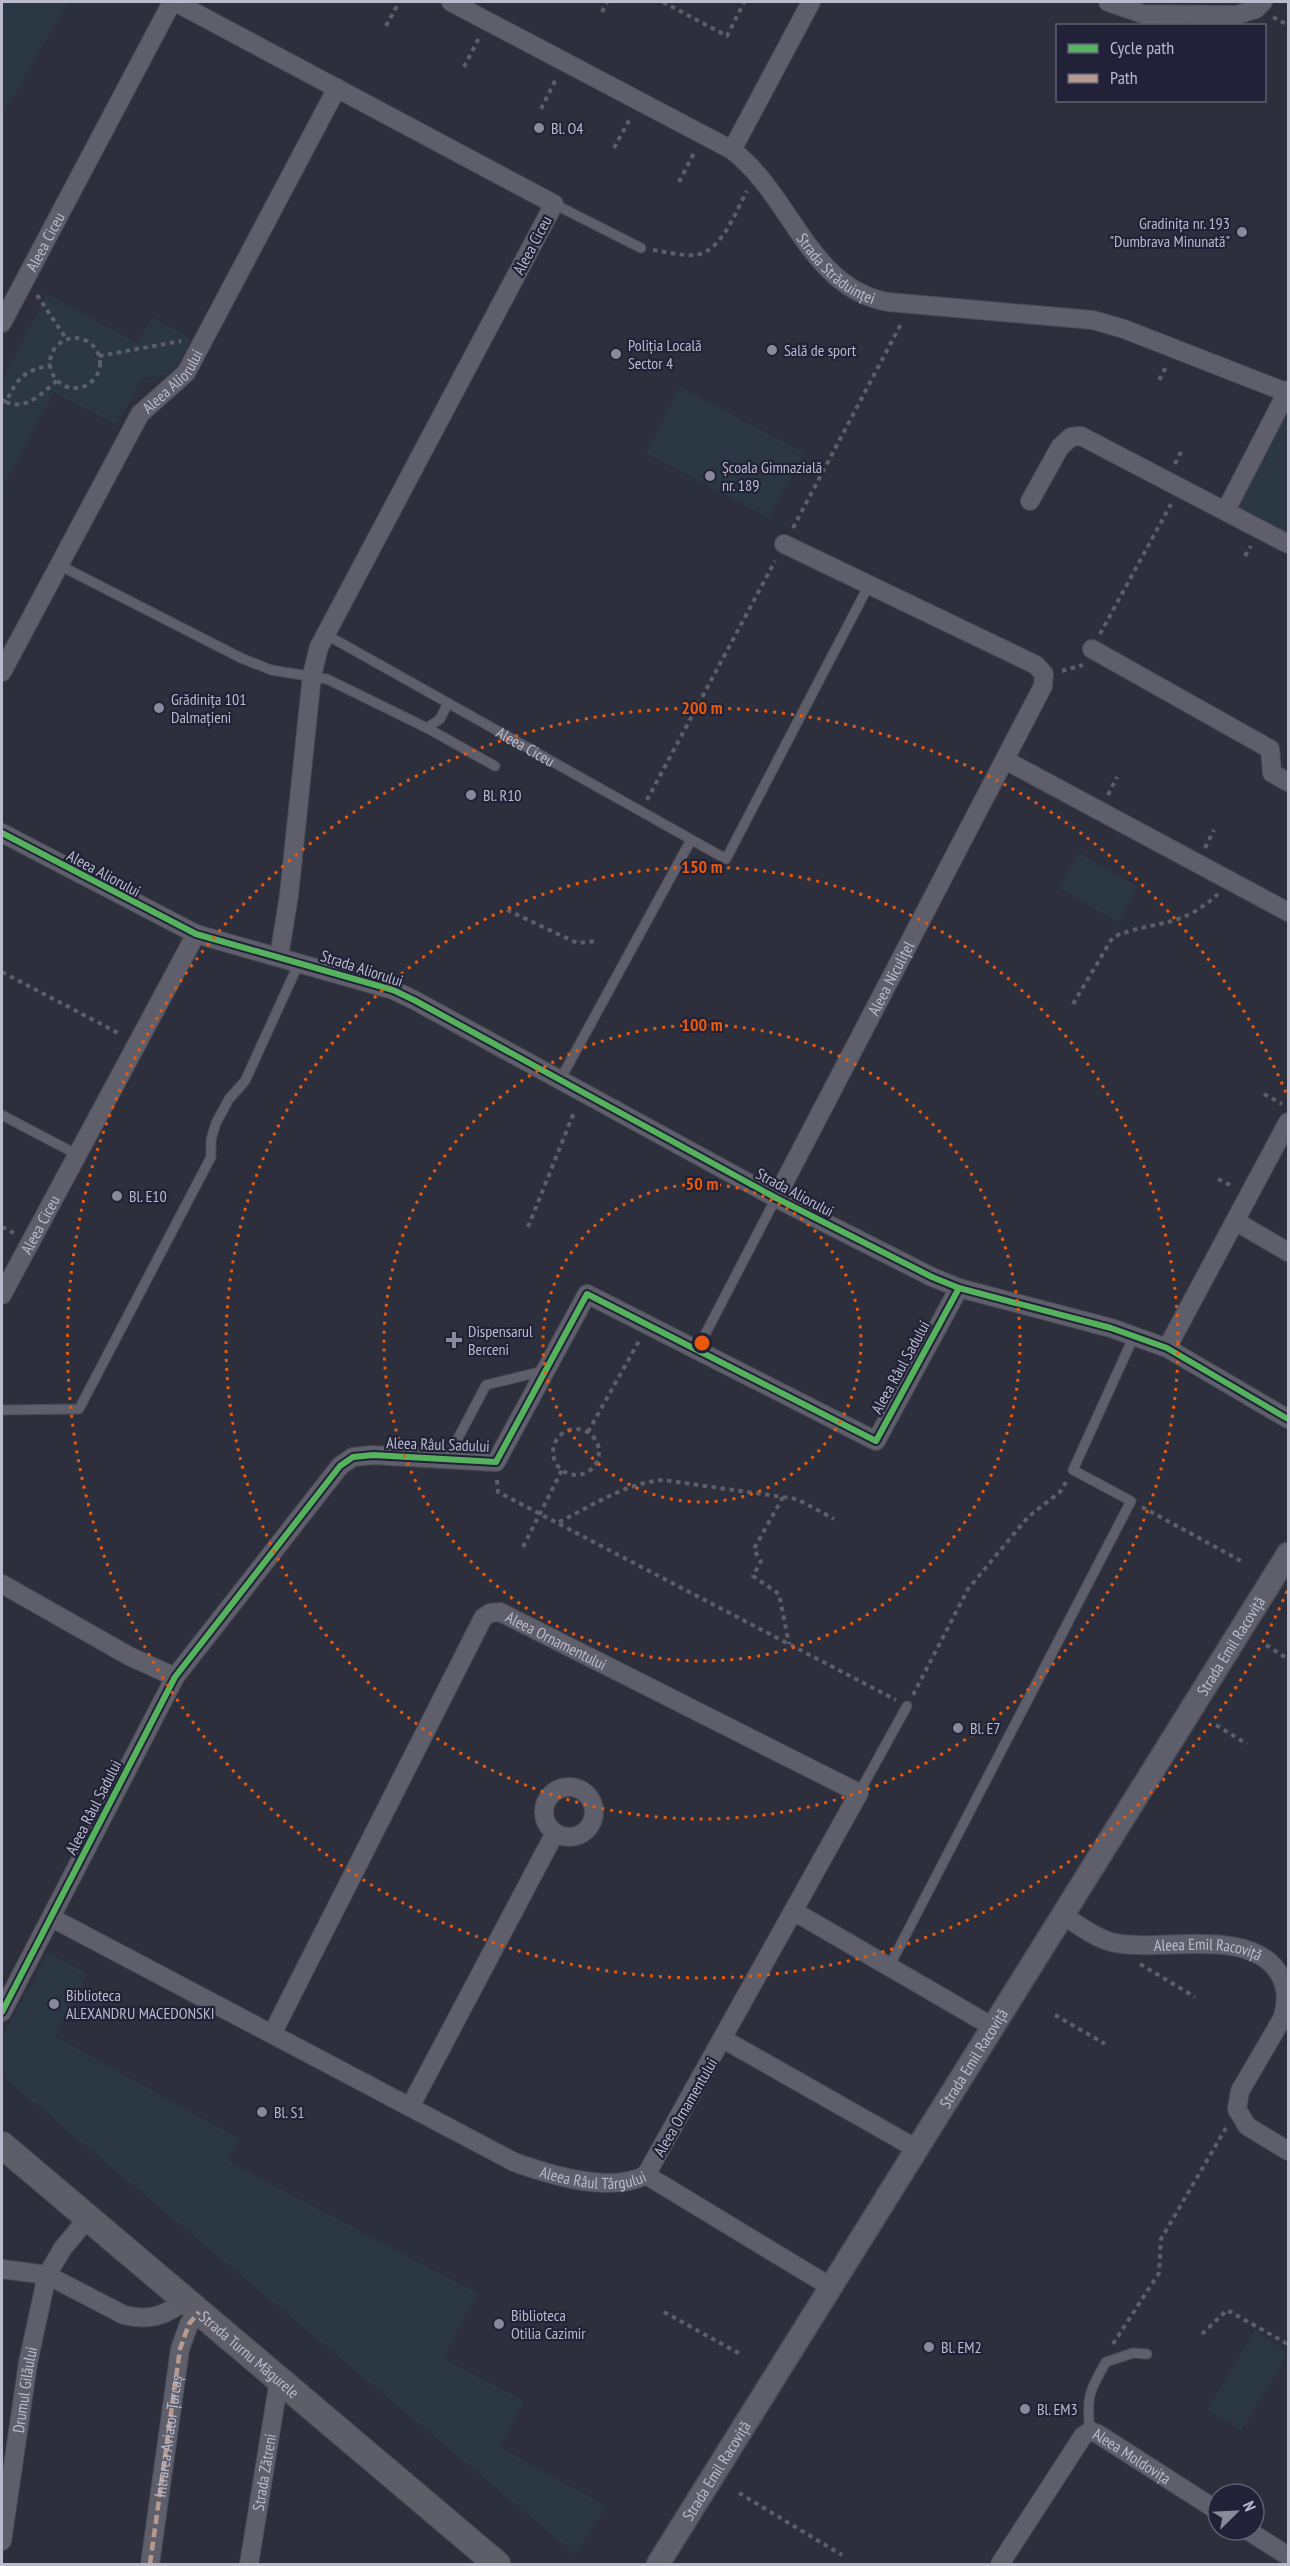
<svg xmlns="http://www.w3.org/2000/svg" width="1290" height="2566" font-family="'PT Sans Narrow',sans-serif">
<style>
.green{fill:#2b3743}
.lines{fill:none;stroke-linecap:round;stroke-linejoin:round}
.service-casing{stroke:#4b4b56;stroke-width:11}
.minor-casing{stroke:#4b4b56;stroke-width:20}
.tertiary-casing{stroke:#4b4b56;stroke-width:25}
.secondary-casing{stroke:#4b4b56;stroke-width:28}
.path{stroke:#5c5e68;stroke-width:4;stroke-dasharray:4.5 4.5;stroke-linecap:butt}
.service{stroke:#5f5f6b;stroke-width:9}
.minor{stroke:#5f5f6b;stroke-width:18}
.tertiary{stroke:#5f5f6b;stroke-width:22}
.secondary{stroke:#5e5e69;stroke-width:26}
.quiet{stroke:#b69a8f;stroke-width:4.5;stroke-dasharray:9 4.5;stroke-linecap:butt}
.cycleway-casing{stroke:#212238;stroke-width:10}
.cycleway{stroke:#56b35d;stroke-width:6}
.ring{fill:none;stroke:#e8590c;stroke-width:3;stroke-dasharray:3 6}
.poi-dot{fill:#89899b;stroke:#212238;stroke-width:2}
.labels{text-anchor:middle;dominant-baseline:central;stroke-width:4.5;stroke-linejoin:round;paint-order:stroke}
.poi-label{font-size:16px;fill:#babacd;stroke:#212238;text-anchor:start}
.street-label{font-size:16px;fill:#babacd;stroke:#212238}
.centre{fill:#e8590c;stroke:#212238;stroke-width:3}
.ring-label{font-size:18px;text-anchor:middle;font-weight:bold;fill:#e8590c;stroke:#212238;stroke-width:4.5;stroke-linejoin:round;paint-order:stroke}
</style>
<rect width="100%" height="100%" fill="#2e2f3d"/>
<g class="green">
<polygon points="2,2 68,2 2,116"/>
<polygon points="47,294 137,343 152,317 191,339 178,365 167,375 142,378 117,425 54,392 2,489 2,382"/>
<polygon points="680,387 804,453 769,518 646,453"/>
<polygon points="1288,406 1288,534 1235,507"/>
<polygon points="1079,853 1138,887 1118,922 1059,888"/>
<polygon points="48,1952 87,1974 55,2036 239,2139 228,2161 477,2293 443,2358 524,2401 500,2447 606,2506 575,2554 2,2076 2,2038"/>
<polygon points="1255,2330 1288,2353 1241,2431 1207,2410"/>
</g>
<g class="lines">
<defs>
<g id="service">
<polyline points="554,204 641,248"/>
<polyline points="59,565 241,658 271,670 327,679 427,728 440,719 448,703"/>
<path id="s1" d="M 325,634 L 726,859 L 869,585"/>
<polyline points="427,728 495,766"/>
<polyline points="560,1080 691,840"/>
<polyline points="2,1115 76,1154"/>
<polyline points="697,1350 776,1198"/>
<polyline points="2,1410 79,1409 211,1157 211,1140 216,1123 229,1099 245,1081 299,963"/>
<polyline points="447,1459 486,1385 543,1371"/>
<polyline points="859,1793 907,1706"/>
<polyline points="889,1967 1131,1501 1073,1470 1134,1336"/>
<path d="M 1090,2431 C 1086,2398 1089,2391 1106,2362 L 1133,2353 L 1147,2354"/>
</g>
<g id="minor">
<polyline points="175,2 554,204 319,647 312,675 289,895 279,957"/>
<path id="s2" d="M 451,2 L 732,150 C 792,196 809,288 888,302 L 1093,320 L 1124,329 L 1288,393"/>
<polyline points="1108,2 1143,14 1237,15 1256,9 1263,2"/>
<polyline points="732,150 811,2"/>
<path id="s3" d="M 2,323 L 172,2"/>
<polyline points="1030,501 1060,447 1071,437 1081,436 1288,544"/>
<polyline points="1226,510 1288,390"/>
<polyline points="1092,649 1270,749 1272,773 1288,782"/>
<path id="s4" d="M 2,672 L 140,414 L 186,373 L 337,88"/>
<polyline points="1005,760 1288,912"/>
<polyline points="2,833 196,934 393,990 414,1000 776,1198 932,1277 959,1288 1111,1328 1167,1348 1288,1419"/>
<path id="s5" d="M 776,1198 L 1043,686 L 1044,674 L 1036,665 L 784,544"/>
<polyline points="1235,1221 1288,1252"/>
<path id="s6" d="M 2,1295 L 196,934"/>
<polyline points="1167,1348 1288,1122"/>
<polyline points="2,1584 129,1656 175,1677"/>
<circle cx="569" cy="1812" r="25"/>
<polyline points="795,1912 993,2027"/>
<path id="s7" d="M 1063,1915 C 1078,1925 1094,1937 1111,1942 C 1158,1954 1251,1924 1280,1975 C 1288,1990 1287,2003 1282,2019 L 1240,2091 L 1237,2109 L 1247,2126 L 1288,2151"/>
<path id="s8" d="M 52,1918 L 514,2162 C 550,2175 610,2194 646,2175"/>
<polyline points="2,2012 175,1677 340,1466 353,1457 373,1455 496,1462 587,1294 876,1441 959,1288"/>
<path id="s9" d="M 272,2034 L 483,1618 L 490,1613 L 500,1612 L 859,1793 L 646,2175"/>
<polyline points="723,2039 917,2149"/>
<polyline points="410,2107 555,1833"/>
<polyline points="646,2175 831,2287"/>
<path d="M 2,2269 L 47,2275 L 124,2315 C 149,2321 166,2316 185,2300"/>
<polyline points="1247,2530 1288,2556"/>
<path id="s10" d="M 2,2541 L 28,2363 L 47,2275 L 63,2248 L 88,2218"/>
<path id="s11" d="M 150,2564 L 180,2349 L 189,2324 L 199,2312"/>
<path id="s12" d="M 249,2564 L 279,2380"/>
<path id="s13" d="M 1000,2564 L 1083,2436 L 1090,2431 L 1098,2434 L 1218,2511"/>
</g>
<g id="tertiary">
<path id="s14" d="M 658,2564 L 1288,1554"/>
</g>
<g id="secondary">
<path id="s15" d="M 2,2145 L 497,2564"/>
</g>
</defs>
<use href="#service" class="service-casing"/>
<use href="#minor" class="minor-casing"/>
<use href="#tertiary" class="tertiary-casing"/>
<use href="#secondary" class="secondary-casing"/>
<g class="path">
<polyline points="663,2 727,36 744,2"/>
<polyline points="602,12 607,2"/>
<polyline points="1273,17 1288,25"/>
<polyline points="386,26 399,2"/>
<polyline points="464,67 480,36"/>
<polyline points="541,109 557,77"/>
<polyline points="614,148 631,117"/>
<polyline points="679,182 695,151"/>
<path d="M 653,250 C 667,252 682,256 695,255 C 722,252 735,212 747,191"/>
<polyline points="37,295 67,340"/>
<circle cx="75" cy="363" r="25"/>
<polyline points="99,356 181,341"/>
<polyline points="1159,380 1167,365"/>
<path d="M 2,400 L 6,402 C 19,376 22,372 51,365"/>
<path d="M 6,402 C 26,411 42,393 58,380"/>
<polyline points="1175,464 1181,452"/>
<polyline points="793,528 902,322"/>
<polyline points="1245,556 1251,546"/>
<polyline points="1100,634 1171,504"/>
<polyline points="1062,671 1083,665"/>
<polyline points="1108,795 1117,777"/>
<polyline points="647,800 775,561"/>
<polyline points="1205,848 1214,830"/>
<polyline points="507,910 577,943 597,941"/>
<polyline points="2,972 120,1034"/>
<path d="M 1073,1004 L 1113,937 C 1156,919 1179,930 1218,894"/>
<polyline points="1264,1094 1282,1104"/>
<polyline points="1218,1179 1234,1187"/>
<polyline points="2,1227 14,1233"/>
<polyline points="528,1227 575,1110"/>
<circle cx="576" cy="1452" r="23"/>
<polyline points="588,1432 639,1341"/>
<polyline points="497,1480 498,1492 896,1700"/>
<polyline points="783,1497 755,1547 754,1550 761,1561 753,1576 779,1594 789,1644"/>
<polyline points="1142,1507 1243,1562"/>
<path d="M 559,1522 C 592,1506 625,1483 663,1480 L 797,1499 L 834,1519"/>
<polyline points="523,1547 562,1470"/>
<polyline points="1266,1645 1288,1659"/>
<polyline points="913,1695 968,1589 1028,1517 1060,1492 1066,1482"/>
<polyline points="1216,1725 1247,1744"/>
<polyline points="1140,1964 1195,1997"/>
<polyline points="1055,2015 1105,2044"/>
<polyline points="664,2312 742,2355"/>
<polyline points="1202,2334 1227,2310 1286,2343 1288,2339"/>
<polyline points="1113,2344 1159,2273 1161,2239 1226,2128"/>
<polyline points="739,2493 842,2555"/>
</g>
<use href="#service" class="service"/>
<use href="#minor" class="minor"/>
<use href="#tertiary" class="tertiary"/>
<use href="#secondary" class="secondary"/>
<polyline class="quiet" points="150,2564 180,2349 189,2324 199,2312"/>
<defs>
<g id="cycleway">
<polyline points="2,833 196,934 393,990 414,1000 776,1198 932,1277 959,1288 1111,1328 1167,1348 1288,1419"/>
<polyline points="2,2012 175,1677 340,1466 353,1457 373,1455 496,1462 587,1294 876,1441 959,1288"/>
</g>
</defs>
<use href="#cycleway" class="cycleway-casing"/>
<use href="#cycleway" class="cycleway"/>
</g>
<g class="ring">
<circle cx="702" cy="1343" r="159"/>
<circle cx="702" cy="1343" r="318"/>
<circle cx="702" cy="1343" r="476"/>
<path d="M1287 1591A635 635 0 1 1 1287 1095"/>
</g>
<g class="poi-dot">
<circle cx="539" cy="128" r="6"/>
<circle cx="1242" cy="232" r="6"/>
<circle cx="772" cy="350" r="6"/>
<circle cx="616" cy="354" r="6"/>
<circle cx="710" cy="476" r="6"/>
<circle cx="159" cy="708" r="6"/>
<circle cx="471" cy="795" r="6"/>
<circle cx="117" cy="1196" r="6"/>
<path d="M451 1331h6v6h6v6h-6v6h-6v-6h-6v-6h6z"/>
<circle cx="958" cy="1728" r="6"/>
<circle cx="54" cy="2004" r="6"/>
<circle cx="262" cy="2112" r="6"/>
<circle cx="499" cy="2324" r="6"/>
<circle cx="929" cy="2347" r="6"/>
<circle cx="1025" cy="2409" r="6"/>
</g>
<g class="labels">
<g class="poi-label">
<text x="551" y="128">Bl. O4</text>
<text x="1230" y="223" text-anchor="end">Gradinița nr. 193<tspan x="1230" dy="18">"Dumbrava Minunată"</tspan></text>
<text x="628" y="345">Poliția Locală<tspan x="628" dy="18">Sector 4</tspan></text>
<text x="784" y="350">Sală de sport</text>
<text x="722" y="467">Școala Gimnazială<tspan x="722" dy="18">nr. 189</tspan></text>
<text x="171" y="699">Grădinița 101<tspan x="171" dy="18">Dalmațieni</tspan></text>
<text x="483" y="795">Bl. R10</text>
<text x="129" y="1196">Bl. E10</text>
<text x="468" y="1331">Dispensarul<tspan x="468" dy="18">Berceni</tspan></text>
<text x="970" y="1728">Bl. E7</text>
<text x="66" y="1995">Biblioteca<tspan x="66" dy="18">ALEXANDRU MACEDONSKI</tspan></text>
<text x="274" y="2112">Bl. S1</text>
<text x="511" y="2315">Biblioteca<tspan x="511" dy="18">Otilia Cazimir</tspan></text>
<text x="941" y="2347">Bl. EM2</text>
<text x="1037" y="2409">Bl. EM3</text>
</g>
<g class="street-label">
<text stroke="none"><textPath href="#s3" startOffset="92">Aleea Ciceu</textPath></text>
<text transform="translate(532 245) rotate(-62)">Aleea Ciceu</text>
<text stroke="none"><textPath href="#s2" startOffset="477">Strada Străduinței</textPath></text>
<text stroke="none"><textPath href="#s4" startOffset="339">Aleea Aliorului</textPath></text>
<text stroke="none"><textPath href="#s1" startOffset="230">Aleea Ciceu</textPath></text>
<text transform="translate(104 873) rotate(28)">Aleea Aliorului</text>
<text transform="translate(362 968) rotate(18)">Strada Aliorului</text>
<text stroke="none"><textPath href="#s5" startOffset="248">Aleea Niculițel</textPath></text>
<text transform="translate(795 1192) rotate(28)">Strada Aliorului</text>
<text stroke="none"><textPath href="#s6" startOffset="80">Aleea Ciceu</textPath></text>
<text transform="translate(900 1367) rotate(-61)">Aleea Râul Sadului</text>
<text transform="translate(438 1444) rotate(2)">Aleea Râul Sadului</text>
<text stroke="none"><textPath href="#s9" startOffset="548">Aleea Ornamentului</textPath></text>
<text stroke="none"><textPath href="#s14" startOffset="1082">Strada Emil Racoviță</textPath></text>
<text transform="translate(93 1807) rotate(-63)">Aleea Râul Sadului</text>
<text stroke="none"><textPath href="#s7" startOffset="153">Aleea Emil Racoviță</textPath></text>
<text stroke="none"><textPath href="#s14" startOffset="596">Strada Emil Racoviță</textPath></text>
<text transform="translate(685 2107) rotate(-60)">Aleea Ornamentului</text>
<text stroke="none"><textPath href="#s8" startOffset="604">Aleea Râul Târgului</textPath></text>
<text stroke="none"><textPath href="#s15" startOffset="324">Strada Turnu Măgurele</textPath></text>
<text stroke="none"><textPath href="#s10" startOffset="153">Drumul Gilăului</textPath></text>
<text stroke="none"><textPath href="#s11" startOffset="129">Intrarea Aviator Țurcaș</textPath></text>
<text stroke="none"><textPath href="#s13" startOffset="210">Aleea Moldovița</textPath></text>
<text stroke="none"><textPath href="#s14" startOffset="110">Strada Emil Racoviță</textPath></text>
<text stroke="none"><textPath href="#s12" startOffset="93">Strada Zătreni</textPath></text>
</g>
</g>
<circle cx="702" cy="1343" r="9" class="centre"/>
<g class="ring-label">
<text x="702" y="714">200 m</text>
<text x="702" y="873">150 m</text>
<text x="702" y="1031">100 m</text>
<text x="702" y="1190">50 m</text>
</g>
<rect width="1290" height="2566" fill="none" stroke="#babacd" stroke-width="6"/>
<rect x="1056" y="24" width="210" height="78" fill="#212238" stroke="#5e5f74" stroke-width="1.5"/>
<rect x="1068" y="44" width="30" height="9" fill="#56b35d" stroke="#5e5f74" stroke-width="1.5"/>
<text x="1110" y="54" font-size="18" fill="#babacd">Cycle path</text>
<rect x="1068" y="74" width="30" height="9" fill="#b69a8f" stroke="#5e5f74" stroke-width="1.5"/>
<text x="1110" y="84" font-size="18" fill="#babacd">Path</text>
<g transform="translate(1236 2512) rotate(66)"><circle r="28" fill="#212238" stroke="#5e5f74" stroke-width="1.5"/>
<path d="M0-4.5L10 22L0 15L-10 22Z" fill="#89899b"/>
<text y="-9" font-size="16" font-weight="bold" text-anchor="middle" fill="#babacd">N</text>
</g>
</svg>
